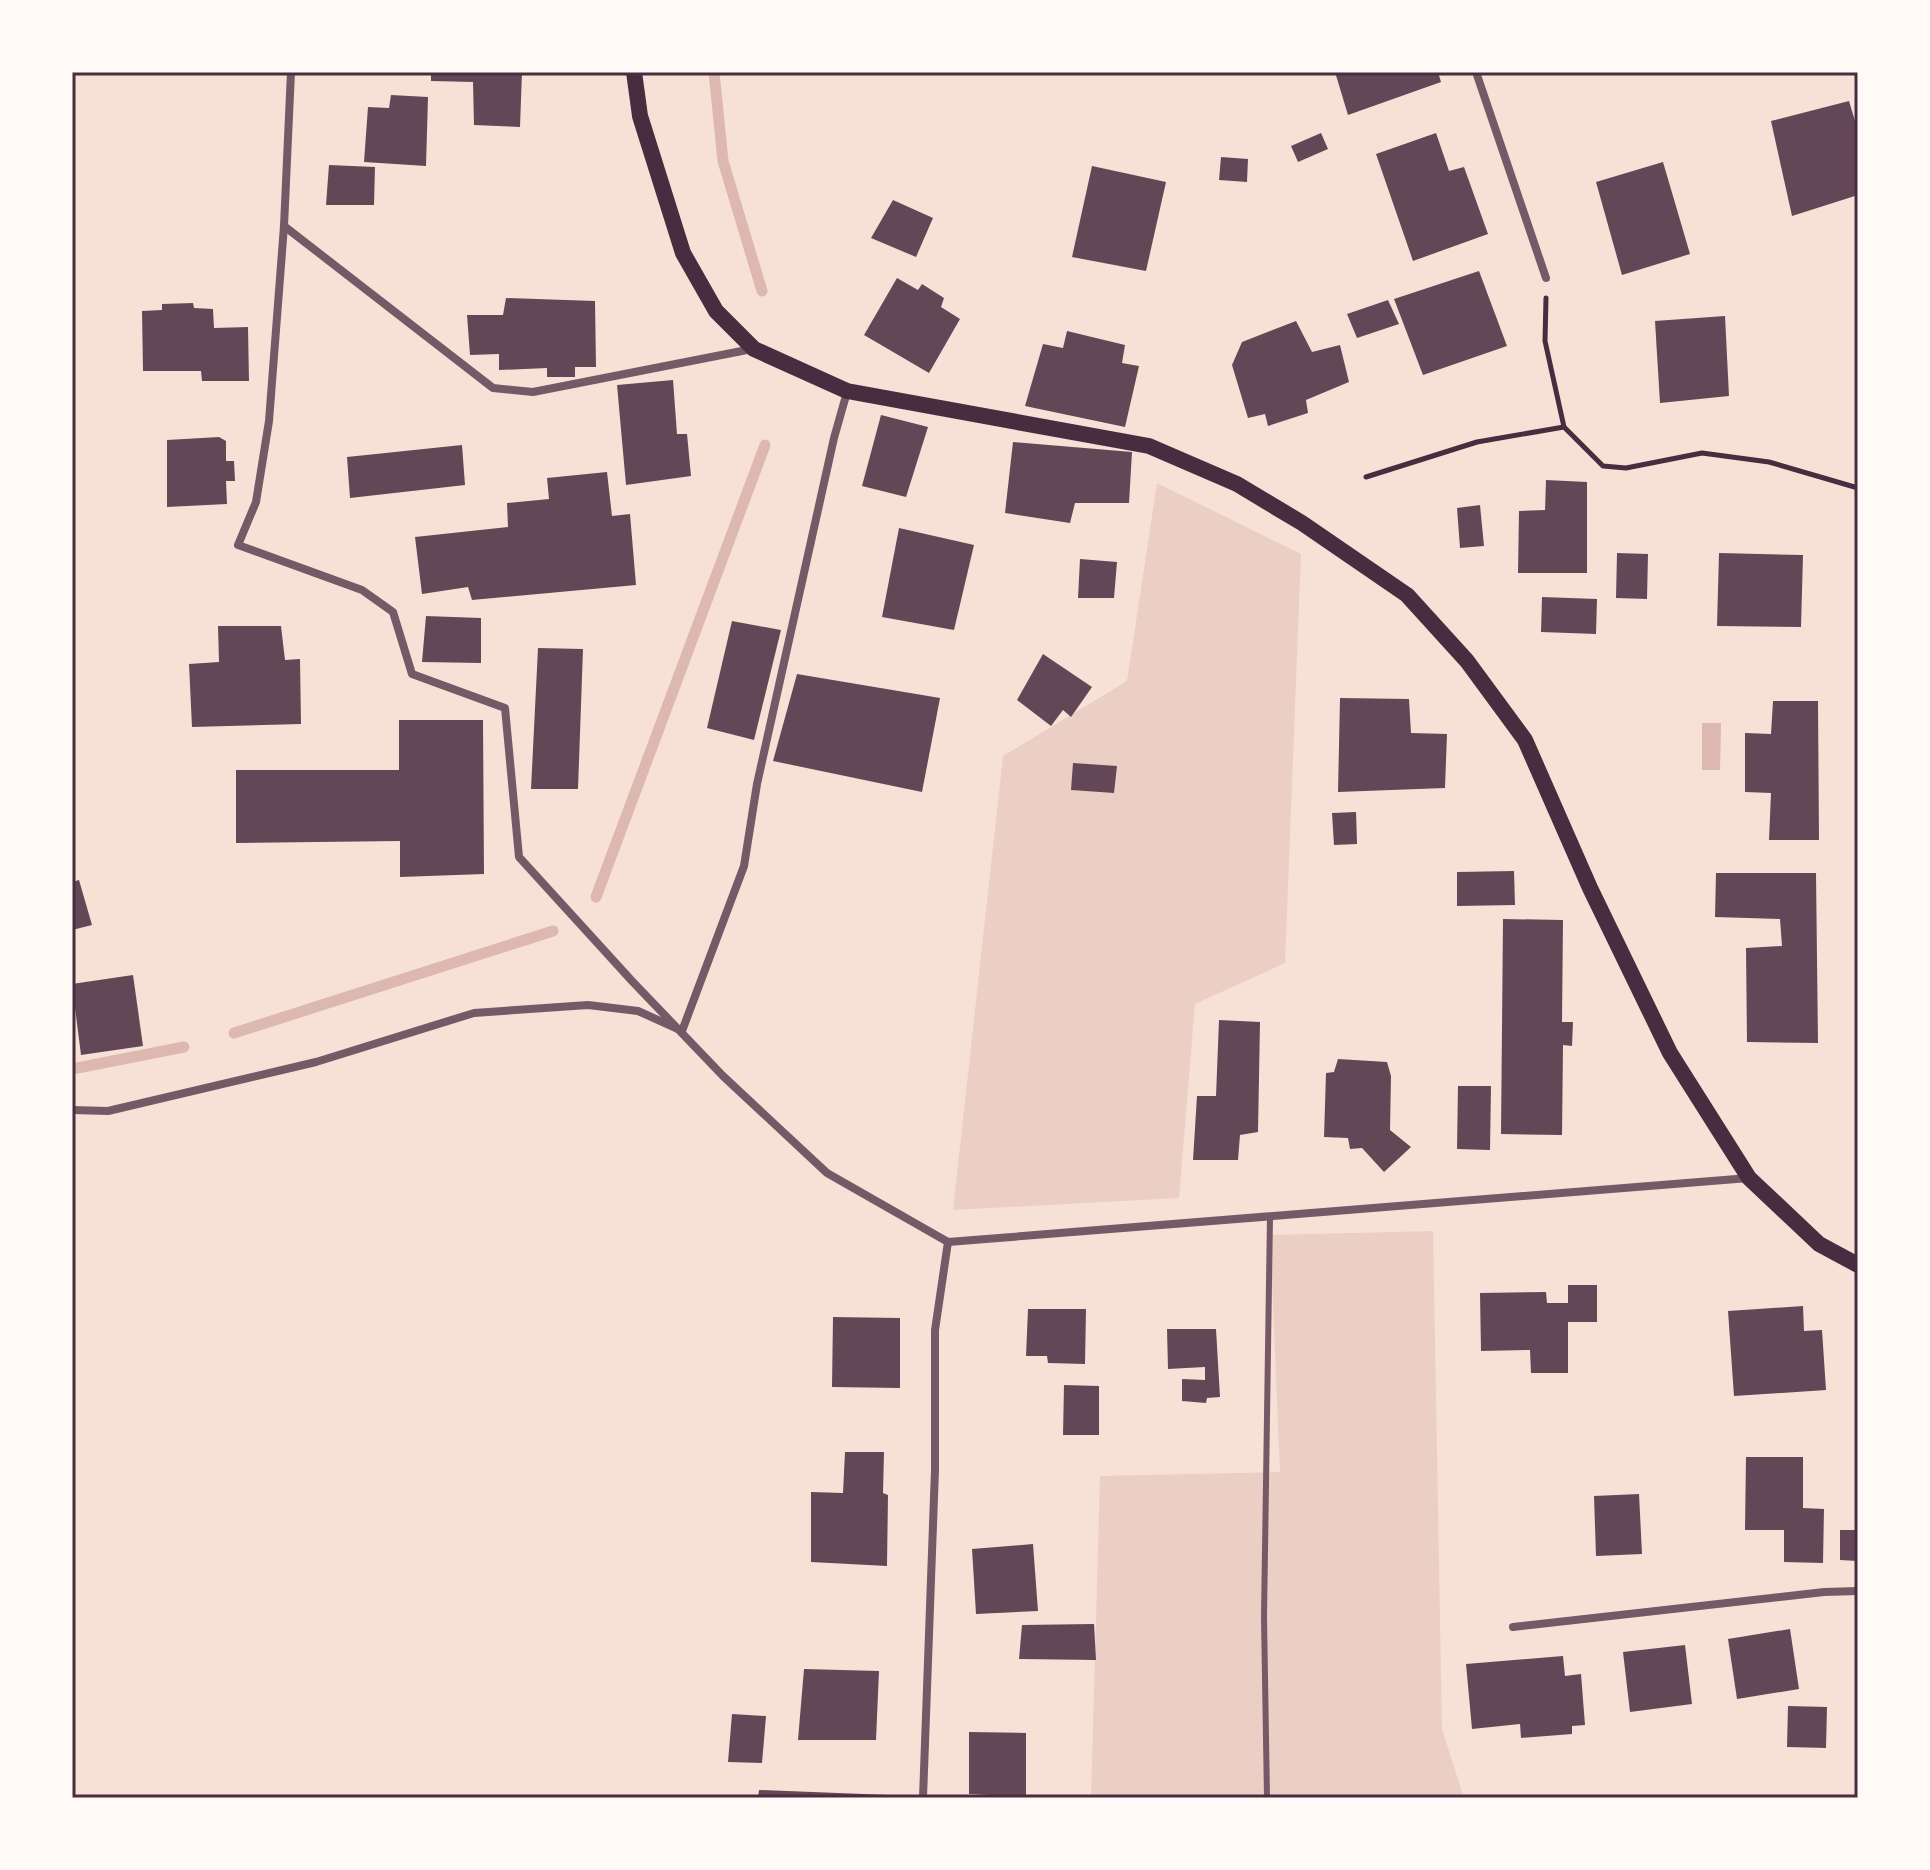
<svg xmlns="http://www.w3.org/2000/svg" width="1930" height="1870" font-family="'Asap Condensed',sans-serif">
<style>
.green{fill:#ebcfc5}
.water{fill:#dcb8b0}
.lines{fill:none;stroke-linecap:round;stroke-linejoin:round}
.stream{stroke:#dcb8b0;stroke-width:11}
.building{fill:#644757}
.path{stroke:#4a2c40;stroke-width:5}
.service{stroke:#755966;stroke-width:6}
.minor{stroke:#755966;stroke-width:8}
.secondary{stroke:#4a2c40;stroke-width:16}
.neatline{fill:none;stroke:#4a2c40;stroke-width:3}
</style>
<rect width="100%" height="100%" fill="#f7e1d7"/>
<g class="green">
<polygon points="1157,483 1301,554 1285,963 1195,1004 1179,1198 953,1210 1003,756 1127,681"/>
<polygon points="1433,1231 1442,1729 1464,1798 1091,1798 1100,1476 1280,1472 1270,1235"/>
</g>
<polygon class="water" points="1702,723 1721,723 1720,770 1702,770"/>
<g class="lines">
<g class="stream">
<polyline points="714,72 723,161 762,291"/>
<polyline points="596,897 765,445"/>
<polyline points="234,1033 553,931"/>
<polyline points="72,1069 184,1047"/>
</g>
</g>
<g class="building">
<polygon points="431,72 522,72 520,127 474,125 473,82 431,81"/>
<polygon points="1335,72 1438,72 1441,82 1348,115"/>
<polygon points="391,95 428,97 426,166 364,162 368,107 389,108"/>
<polygon points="1849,101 1858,131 1858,195 1792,216 1771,121"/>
<polygon points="1321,133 1328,149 1298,162 1291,146"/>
<polygon points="1436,133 1449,171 1464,167 1488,234 1413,261 1376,154"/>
<polygon points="1221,157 1248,159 1247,182 1219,180"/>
<polygon points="1663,162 1690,254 1622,275 1596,182"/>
<polygon points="329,165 375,167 374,205 326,205"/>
<polygon points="1092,166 1166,182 1146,271 1072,257"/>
<polygon points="893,200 933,218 916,257 871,238"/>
<polygon points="1479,271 1507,346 1423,375 1394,299"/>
<polygon points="897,278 918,290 922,284 944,298 941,307 960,319 929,373 864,335"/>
<polygon points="506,298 595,301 596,367 575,367 575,377 547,377 547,368 499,370 499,354 470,355 467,315 503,315"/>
<polygon points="1388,300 1399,324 1357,338 1347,314"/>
<polygon points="193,303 194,308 213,309 214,328 248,327 249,381 202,381 201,371 143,371 142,311 162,310 162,304"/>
<polygon points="1725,316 1729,396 1660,403 1655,321"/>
<polygon points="1296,321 1312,352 1340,345 1349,382 1306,400 1308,413 1268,426 1265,414 1248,418 1232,365 1242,342"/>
<polygon points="1067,331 1125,345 1122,363 1139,366 1125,427 1025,406 1043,344 1063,348"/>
<polygon points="673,380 677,434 687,434 691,476 626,485 617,385"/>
<polygon points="881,415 928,427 906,497 862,486"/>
<polygon points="219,437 226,441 226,461 234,461 235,481 226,481 227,504 167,507 167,440"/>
<polygon points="1013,442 1132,452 1129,503 1075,503 1070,523 1005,513"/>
<polygon points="462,445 465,485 350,498 347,457"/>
<polygon points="607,472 612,516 630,514 636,585 472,600 468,587 422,594 415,537 508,527 507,503 549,499 547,478"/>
<polygon points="1546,480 1587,482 1587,573 1518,573 1519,511 1545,510"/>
<polygon points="1480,505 1484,546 1460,548 1457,508"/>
<polygon points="899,528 974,545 954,630 882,617"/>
<polygon points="1617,553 1648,554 1647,599 1616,598"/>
<polygon points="1719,553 1803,555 1801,627 1717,626"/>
<polygon points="1080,559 1117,562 1114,598 1078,598"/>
<polygon points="1542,597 1597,599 1596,634 1541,632"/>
<polygon points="426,616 481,618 481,663 422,662"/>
<polygon points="732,621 781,630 754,740 707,728"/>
<polygon points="218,626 281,626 285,660 300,659 301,724 192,727 189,664 219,662"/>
<polygon points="538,648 583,649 578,789 531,789"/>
<polygon points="1043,654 1092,687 1071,717 1063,710 1051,726 1017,700"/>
<polygon points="797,674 940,698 922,792 773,761"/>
<polygon points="1340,698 1409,699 1411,733 1447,734 1445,788 1338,792"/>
<polygon points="1773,701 1818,701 1819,840 1769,840 1771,793 1745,792 1745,733 1771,734"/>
<polygon points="399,720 483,720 484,874 400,877 400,841 236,843 236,770 399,770"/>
<polygon points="1073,763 1117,766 1114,793 1071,790"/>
<polygon points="1356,812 1357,844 1334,845 1332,813"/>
<polygon points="1514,871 1515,905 1457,906 1457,872"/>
<polygon points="1716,873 1816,873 1818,1043 1747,1042 1746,948 1782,946 1780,919 1715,917"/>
<polygon points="79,880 92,925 72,930 72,882"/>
<polygon points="1503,919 1563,920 1562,1022 1573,1022 1572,1046 1563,1045 1562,1135 1501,1134"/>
<polygon points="133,975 143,1046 81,1055 72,984"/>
<polygon points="1219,1020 1260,1022 1258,1132 1240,1135 1238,1160 1193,1160 1197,1096 1216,1096"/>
<polygon points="1338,1059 1387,1062 1391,1076 1390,1130 1411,1147 1384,1172 1362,1148 1350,1149 1348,1138 1324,1137 1326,1073 1334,1072"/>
<polygon points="1458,1086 1491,1086 1490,1150 1457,1149"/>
<polygon points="1568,1285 1597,1285 1597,1322 1568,1322 1568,1373 1531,1373 1530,1350 1481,1351 1480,1293 1546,1292 1547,1303 1568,1303"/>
<polygon points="1803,1306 1804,1331 1822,1330 1826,1390 1734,1396 1728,1311"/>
<polygon points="1028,1309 1086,1309 1085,1364 1048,1363 1047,1356 1026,1356"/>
<polygon points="833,1317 900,1318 900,1388 832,1387"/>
<polygon points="1167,1329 1216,1329 1220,1397 1207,1398 1206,1403 1182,1401 1182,1379 1205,1380 1205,1367 1168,1369"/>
<polygon points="1064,1385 1099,1386 1099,1435 1063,1435"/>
<polygon points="845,1452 884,1452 883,1493 888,1495 887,1566 811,1562 811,1492 843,1493"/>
<polygon points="1746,1457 1803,1457 1803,1508 1824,1509 1823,1563 1784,1562 1784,1530 1745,1530"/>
<polygon points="1639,1494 1642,1554 1596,1556 1594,1496"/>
<polygon points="1840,1530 1858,1530 1858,1561 1840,1560"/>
<polygon points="1033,1544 1038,1611 976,1614 972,1549"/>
<polygon points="1094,1624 1096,1660 1019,1659 1022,1625"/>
<polygon points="1790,1629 1799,1689 1737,1699 1728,1639"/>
<polygon points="1685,1645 1692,1704 1630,1712 1623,1652"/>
<polygon points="1563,1656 1565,1676 1581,1674 1585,1725 1572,1726 1572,1734 1521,1738 1520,1724 1472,1729 1466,1664"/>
<polygon points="804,1669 879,1671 876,1740 798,1740"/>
<polygon points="1788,1706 1827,1707 1826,1748 1787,1747"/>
<polygon points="732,1714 766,1716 762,1763 728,1762"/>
<polygon points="969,1732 1026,1733 1026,1797 969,1794"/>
<polygon points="759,1790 889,1795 889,1798 758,1798"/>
</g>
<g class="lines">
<g class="path">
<polyline points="1546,298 1545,341 1564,427"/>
<polyline points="1366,477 1477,442 1564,427 1603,466 1626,468 1702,453 1769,462 1858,488"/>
</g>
<polyline class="service" points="1267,1798 1264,1617 1270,1216"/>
<g class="minor">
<polyline points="291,72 284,226 269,421 256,502 238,545 362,590 393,612 412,674 505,708 519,857 632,981 723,1076 827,1173 948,1242 1749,1178"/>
<polyline points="1476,72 1546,278"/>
<polyline points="284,226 493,388 533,392 752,349"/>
<polyline points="682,1031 744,866 757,784 834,438 847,392"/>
<polyline points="72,1110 108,1111 316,1062 474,1013 588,1005 638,1011 678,1029"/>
<polyline points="1513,1627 1824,1592 1858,1591"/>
<polyline points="923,1798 935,1470 935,1330 948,1242"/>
</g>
<polyline class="secondary" points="634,72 640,116 683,253 716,311 754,349 847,391 1149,446 1237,484 1302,523 1407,595 1467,661 1525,740 1590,888 1670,1053 1749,1178 1819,1244 1858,1265"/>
</g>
<rect width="1930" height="1870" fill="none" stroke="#fffaf5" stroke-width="148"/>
<rect x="74" y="74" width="1782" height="1722" class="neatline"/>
</svg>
